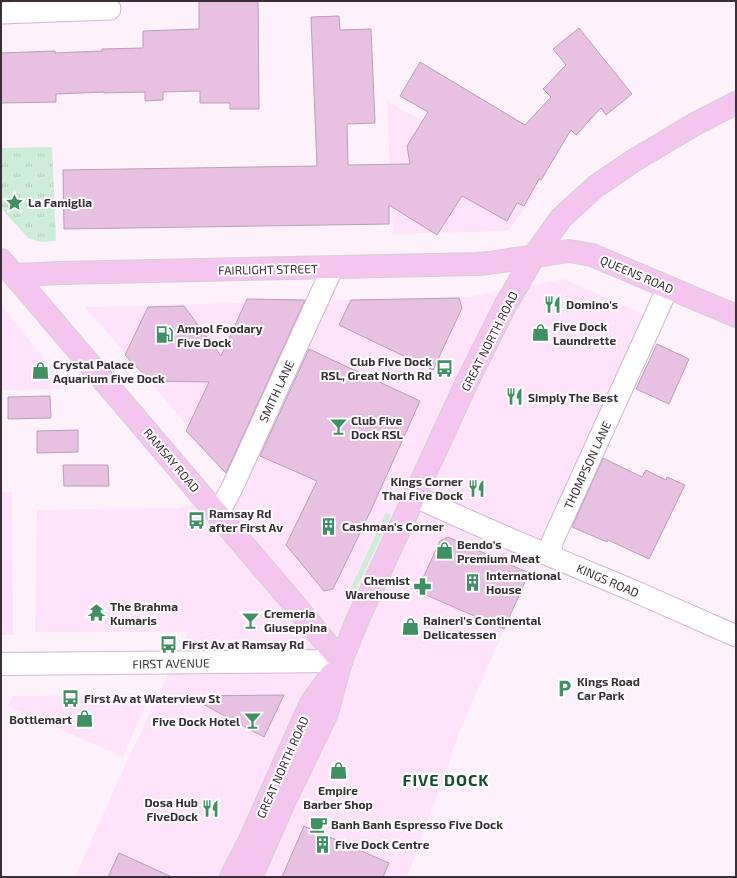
<svg xmlns="http://www.w3.org/2000/svg" width="737" height="878" font-family="'Exo 2',sans-serif">
<style>
.built{fill:#ffe3fa}
.green{fill:#cdedd8}
.park{fill:url(#park-tufts)}
.building{fill:#e8c0e1;stroke:#ba9fb6}
.lines{fill:none;stroke-linecap:round;stroke-linejoin:round}
.minor-casing{stroke:#d3b7cf;stroke-width:23}
.tertiary-casing{stroke:#d3b7cf;stroke-width:24}
.primary-casing{stroke:#d4d1d3;stroke-width:24}
.minor{stroke:#fff;stroke-width:21}
.tertiary{stroke:#fff;stroke-width:22}
.primary{stroke:#f4c5ee;stroke-width:22}
.labels{text-anchor:middle;dominant-baseline:central;stroke-width:4;stroke-linejoin:round;paint-order:stroke}
.poi-label{font-size:12px;font-weight:bold;fill:#3a2f38;stroke:#fff;text-anchor:start}
.street-label{font-size:12px;fill:#3a2f38;stroke:#fff}
.district-label{font-size:16px;font-weight:bold;letter-spacing:1px;fill:#134f31;stroke:#fff}
</style>
<defs>
<pattern id="park-tufts" width="24" height="20" patternUnits="userSpaceOnUse"><rect width="24" height="20" fill="#cdedd8"/><path d="M3 7l-1-3M5 7V3M7 7l1-3M15 17l-1-3M17 17v-4M19 17l1-3" fill="none" stroke="#b1ccba"/></pattern>
</defs>
<rect width="100%" height="100%" fill="#fdf1fb"/>
<g class="built">
<polygon points="387,101 539,188 508,231 393,234"/>
<polygon points="564,279 645,315 545,528 529,573 459,732 445,774 407,877 75,877 128,759 188,632 35,632 37,510 179,508 246,493 85,307 469,297"/>
<polygon points="1,306 2,306 68,389 1,390"/>
<polygon points="1,492 12,492 13,635 1,635"/>
<polygon points="150,695 123,757 8,706 13,696"/>
</g>
<polygon class="green" points="386,513 391,515 354,594 349,592"/>
<polygon class="park" points="52,147 56,241 41,242 28,238 1,208 1,148"/>
<g class="building">
<polygon points="199,1 258,1 259,109 230,109 230,103 200,103 200,91 163,92 163,100 145,101 145,92 104,93 104,92 56,94 56,102 1,103 1,53 55,51 55,53 102,51 102,49 143,48 143,31 199,29"/>
<polygon points="339,16 340,30 371,29 375,123 347,124 348,165 410,164 407,146 428,112 400,96 420,62 525,125 551,97 543,89 566,65 553,49 579,28 632,94 606,115 601,108 576,135 571,130 541,180 539,179 524,206 517,203 507,221 462,196 437,235 389,205 389,224 64,229 63,170 317,166 311,17"/>
<polygon points="459,298 462,308 433,370 339,325 351,300"/>
<polygon points="247,299 305,300 226,473 186,431 209,382 150,381 125,355 148,307 184,306 221,356"/>
<polygon points="657,344 689,359 669,404 636,389"/>
<polygon points="309,349 420,401 372,508 333,589 324,591 286,545 317,481 260,456"/>
<polygon points="50,396 51,418 8,419 8,397"/>
<polygon points="78,430 78,452 37,453 37,431"/>
<polygon points="603,458 642,477 646,470 666,480 667,477 685,485 649,559 608,540 607,542 572,527"/>
<polygon points="63,465 108,465 109,486 64,486"/>
<polygon points="448,537 529,573 504,629 417,591 440,541"/>
<polygon points="284,695 264,737 188,696"/>
<polygon points="304,826 389,863 383,877 282,877"/>
<polygon points="119,853 172,877 108,877"/>
</g>
<g class="lines">
<defs>
<g id="minor">
<polyline points="1,13 110,9"/>
<path d="M 414,496 C 486,530 560,560 634,591 C 668,606 702,621 736,636"/>
<polyline points="218,514 232,488 333,267"/>
<polyline points="551,556 552,542 656,314 668,287"/>
</g>
<polyline id="tertiary" points="1,664 341,661"/>
<g id="primary">
<polyline points="1,260 294,604 341,661"/>
<polyline points="14,275 61,273 477,264 489,263 569,251 592,255 736,316"/>
<polyline points="231,877 250,840 310,705 332,674"/>
<polyline points="251,877 286,798 327,713 341,661 357,621 467,382 505,306 534,256 561,218 595,187 633,161 695,124 736,103"/>
</g>
</defs>
<use href="#minor" class="minor-casing"/>
<use href="#tertiary" class="tertiary-casing"/>
<use href="#primary" class="primary-casing"/>
<use href="#minor" class="minor"/>
<use href="#tertiary" class="tertiary"/>
<use href="#primary" class="primary"/>
</g>
<defs>
<symbol id="sight-bare" viewBox="-9 -9 18 18"><path d="M0-6L1.8-2.2L6-1.7L2.9 1.2L3.7 5.4L0 3.3L-3.7 5.4L-2.9 1.2L-6-1.7L-1.8-2.2Z" fill="#3f9163" stroke="#fff" stroke-width="2.5" paint-order="stroke"/></symbol>
<symbol id="restaurant-bare" viewBox="-9 -9 18 18"><path d="M-5-6h1v4h1v-4h1v4h1v-4h1v5L-1.5 .5V6h-2V.5L-5-1ZM5-6V6H3V1.5H1.5Q1.5-4 5-6Z" fill="#3f9163" stroke="#fff" stroke-width="2.5" paint-order="stroke"/></symbol>
<symbol id="shop-bare" viewBox="-9 -9 18 18"><path d="M-5-2.5h2.3a2.7 3.5 0 0 1 5.4 0H5L5.5 6h-11ZM-1.5-2.5h3a1.5 2.3 0 0 0-3 0Z" fill="#3f9163" stroke="#fff" stroke-width="2.5" paint-order="stroke"/></symbol>
<symbol id="fuel-bare" viewBox="-9 -9 18 18"><path d="M-5.5-6h7V0h2V4h1.3V-2.5L3-4.5l.8-.8L6-3V5H2.5V1h-1V6h-7ZM-4.2-4.7v3.2H.2V-4.7Z" fill="#3f9163" stroke="#fff" stroke-width="2.5" paint-order="stroke"/></symbol>
<symbol id="bus-bare" viewBox="-9 -9 18 18"><path d="M-5-6H5V4H4V6H2V4H-2V6H-4V4H-5ZM-3.5-4V0h7V-4ZM-3.5 1.2v1.5H-2V1.2ZM2 1.2v1.5H3.5V1.2Z" fill="#3f9163" stroke="#fff" stroke-width="2.5" paint-order="stroke"/></symbol>
<symbol id="bar-bare" viewBox="-9 -9 18 18"><path d="M-6-5H6L.8 .8V4.5H3.5V6h-7V4.5H-.8V.8Z" fill="#3f9163" stroke="#fff" stroke-width="2.5" paint-order="stroke"/></symbol>
<symbol id="building-bare" viewBox="-9 -9 18 18"><path d="M-4-6H4V6H1V3H-1V6H-4ZM-2.5-4.3h1.7v1.8h-1.7ZM.8-4.3h1.7v1.8H.8ZM-2.5-1h1.7V.8h-1.7ZM.8-1h1.7V.8H.8Z" fill="#3f9163" stroke="#fff" stroke-width="2.5" paint-order="stroke"/></symbol>
<symbol id="pharmacy-bare" viewBox="-9 -9 18 18"><path d="M-2-6h4v4h4v4h-4v4h-4v-4h-4v-4h4Z" fill="#3f9163" stroke="#fff" stroke-width="2.5" paint-order="stroke"/></symbol>
<symbol id="temple-bare" viewBox="-9 -9 18 18"><path d="M0-6L5-2H3V0L6.5 2.5H4V6H1.5V3h-3V6H-4V2.5H-6.5L-3 0V-2H-5Z" fill="#3f9163" stroke="#fff" stroke-width="2.5" paint-order="stroke"/></symbol>
<symbol id="parking-bare" viewBox="-9 -9 18 18"><path d="M-3.5-5.5H1a3.5 3.5 0 0 1 0 7H-1V5.5H-3.5ZM-1-3.4V-.6H.8a1.4 1.4 0 0 0 0-2.8Z" fill="#3f9163" stroke="#fff" stroke-width="2.5" paint-order="stroke"/></symbol>
<symbol id="cafe-bare" viewBox="-9 -9 18 18"><path d="M-5.5-4.5H6V0H3Q3 3.5 0 3.5H-2.5Q-5.5 3.5-5.5 0ZM3-3.2v2h1.7v-2ZM-6 4.5H4V6H-6Z" fill="#3f9163" stroke="#fff" stroke-width="2.5" paint-order="stroke"/></symbol>
</defs>
<g fill-rule="evenodd">
<use href="#sight-bare" x="2" y="190" width="25" height="25"/>
<use href="#restaurant-bare" x="540" y="292" width="25" height="25"/>
<use href="#shop-bare" x="528" y="320" width="25" height="25"/>
<use href="#fuel-bare" x="152" y="322" width="25" height="25"/>
<use href="#bus-bare" x="432" y="356" width="25" height="25"/>
<use href="#shop-bare" x="28" y="358" width="25" height="25"/>
<use href="#restaurant-bare" x="502" y="384" width="25" height="25"/>
<use href="#bar-bare" x="326" y="414" width="25" height="25"/>
<use href="#restaurant-bare" x="464" y="476" width="25" height="25"/>
<use href="#bus-bare" x="184" y="508" width="25" height="25"/>
<use href="#building-bare" x="316" y="514" width="25" height="25"/>
<use href="#shop-bare" x="432" y="538" width="25" height="25"/>
<use href="#building-bare" x="460" y="570" width="25" height="25"/>
<use href="#pharmacy-bare" x="410" y="574" width="25" height="25"/>
<use href="#temple-bare" x="84" y="600" width="25" height="25"/>
<use href="#bar-bare" x="238" y="608" width="25" height="25"/>
<use href="#shop-bare" x="398" y="614" width="25" height="25"/>
<use href="#bus-bare" x="156" y="632" width="25" height="25"/>
<use href="#parking-bare" x="552" y="676" width="25" height="25"/>
<use href="#bus-bare" x="58" y="686" width="25" height="25"/>
<use href="#shop-bare" x="72" y="706" width="25" height="25"/>
<use href="#bar-bare" x="240" y="708" width="25" height="25"/>
<use href="#shop-bare" x="326" y="758" width="25" height="25"/>
<use href="#restaurant-bare" x="198" y="796" width="25" height="25"/>
<use href="#cafe-bare" x="306" y="812" width="25" height="25"/>
<use href="#building-bare" x="310" y="832" width="25" height="25"/>
</g>
<g class="labels">
<g class="poi-label">
<text x="28" y="202">La Famiglia</text>
<text x="566" y="304">Domino's</text>
<text x="553" y="326">Five Dock<tspan x="553" dy="14">Laundrette</tspan></text>
<text x="177" y="328">Ampol Foodary<tspan x="177" dy="14">Five Dock</tspan></text>
<text x="432" y="361" text-anchor="end">Club Five Dock<tspan x="432" dy="14">RSL, Great North Rd</tspan></text>
<text x="53" y="364">Crystal Palace<tspan x="53" dy="14">Aquarium Five Dock</tspan></text>
<text x="528" y="397">Simply The Best</text>
<text x="351" y="420">Club Five<tspan x="351" dy="14">Dock RSL</tspan></text>
<text x="463" y="481" text-anchor="end">Kings Corner<tspan x="463" dy="14">Thai Five Dock</tspan></text>
<text x="209" y="513">Ramsay Rd<tspan x="209" dy="14">after First Av</tspan></text>
<text x="342" y="526">Cashman's Corner</text>
<text x="457" y="544">Bendo’s<tspan x="457" dy="14">Premium Meat</tspan></text>
<text x="486" y="575">International<tspan x="486" dy="14">House</tspan></text>
<text x="410" y="580" text-anchor="end">Chemist<tspan x="410" dy="14">Warehouse</tspan></text>
<text x="110" y="606">The Brahma<tspan x="110" dy="14">Kumaris</tspan></text>
<text x="264" y="613">Cremeria<tspan x="264" dy="14">Giuseppina</tspan></text>
<text x="423" y="620">Raineri's Continental<tspan x="423" dy="14">Delicatessen</tspan></text>
<text x="182" y="644">First Av at Ramsay Rd</text>
<text x="577" y="681">Kings Road<tspan x="577" dy="14">Car Park</tspan></text>
<text x="84" y="698">First Av at Waterview St</text>
<text x="72" y="719" text-anchor="end">Bottlemart</text>
<text x="240" y="721" text-anchor="end">Five Dock Hotel</text>
<text x="338" y="790" text-anchor="middle">Empire<tspan x="338" dy="14">Barber Shop</tspan></text>
<text x="198" y="802" text-anchor="end">Dosa Hub<tspan x="198" dy="14">FiveDock</tspan></text>
<text x="331" y="824">Banh Banh Espresso Five Dock</text>
<text x="335" y="844">Five Dock Centre</text>
</g>
<g class="street-label">
<text transform="translate(268 269) rotate(-1)">FAIRLIGHT STREET</text>
<text transform="translate(637 274) rotate(23)">QUEENS ROAD</text>
<text transform="translate(489 341) rotate(-63)">GREAT NORTH ROAD</text>
<text transform="translate(276 391) rotate(-65)">SMITH LANE</text>
<text transform="translate(172 460) rotate(50)">RAMSAY ROAD</text>
<text transform="translate(587 465) rotate(-65)">THOMPSON LANE</text>
<text transform="translate(608 580) rotate(23)">KINGS ROAD</text>
<text transform="translate(171 663) rotate(-1)">FIRST AVENUE</text>
<text transform="translate(282 767) rotate(-66)">GREAT NORTH ROAD</text>
</g>
<g class="district-label">
<text x="446" y="779">FIVE DOCK</text>
</g>
</g>
<rect width="737" height="878" fill="none" stroke="#3a2f38" stroke-width="4"/>
</svg>
